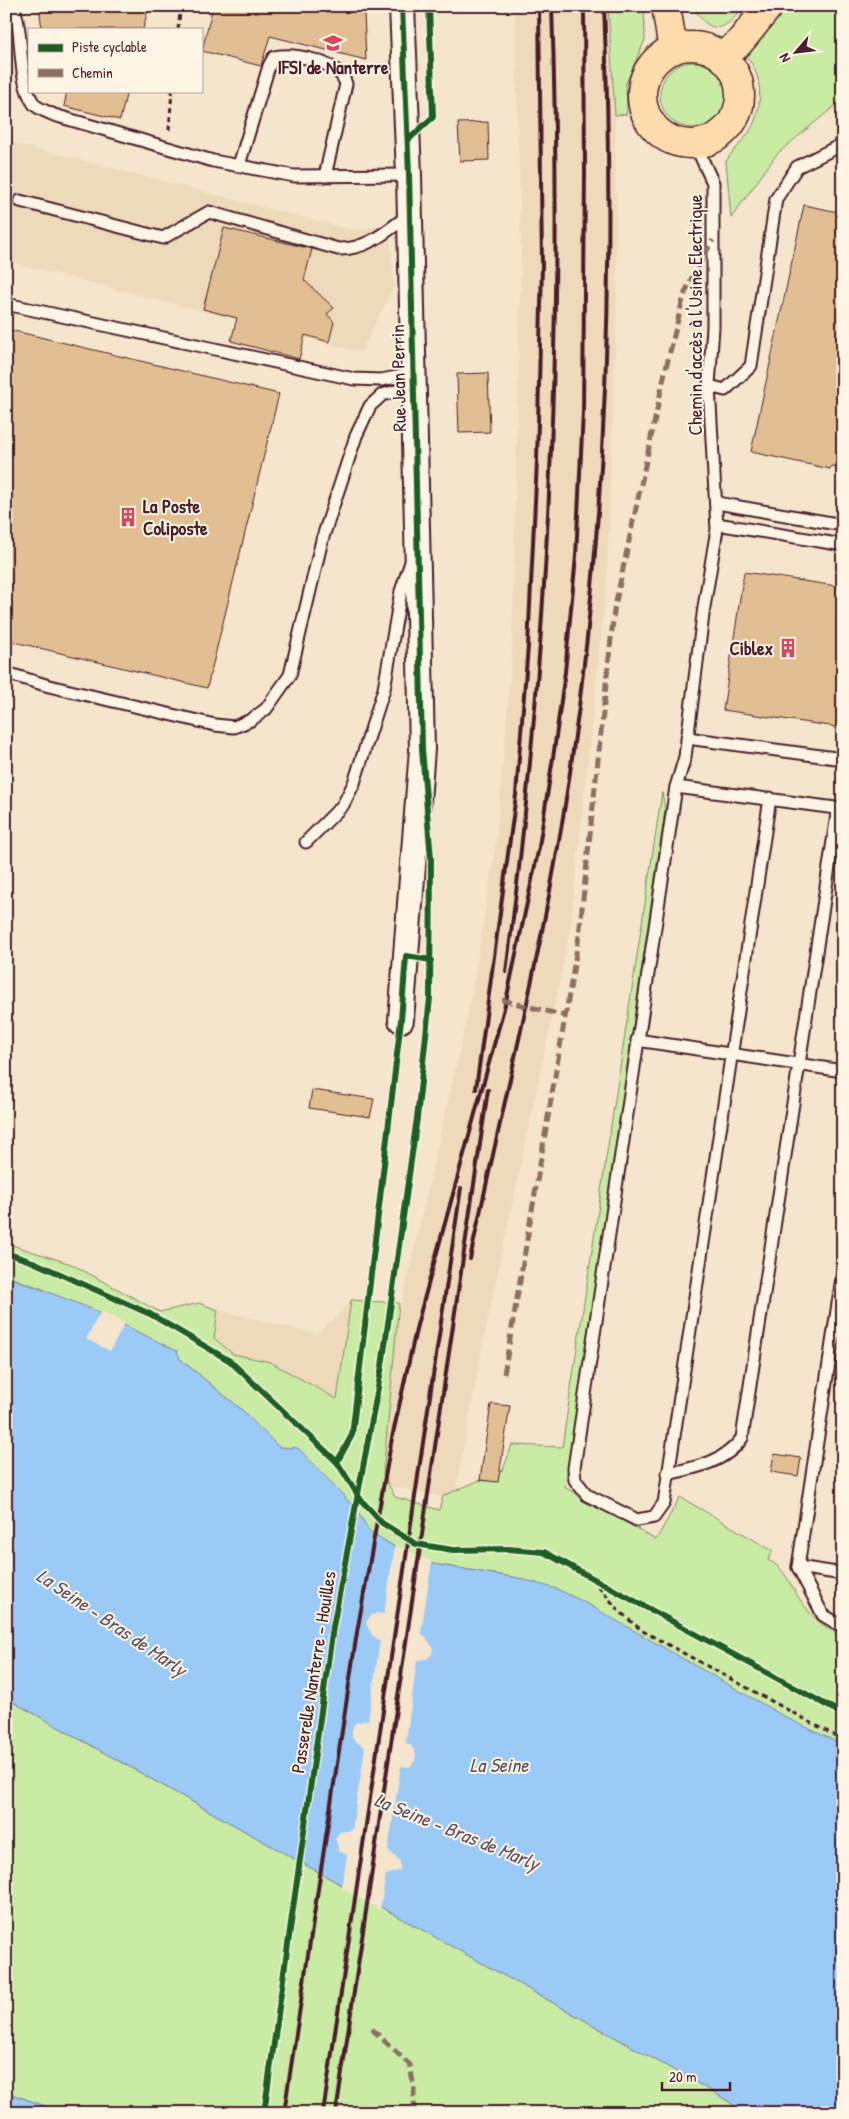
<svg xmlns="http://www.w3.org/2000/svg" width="849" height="2119" font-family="'Patrick Hand',sans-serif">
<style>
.built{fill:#eedabb}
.green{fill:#c9eba4;stroke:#8a8568}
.water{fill:#9bcaf6;stroke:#7b86a5}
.pier{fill:#f4e5cc}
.building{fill:#e1bf93;stroke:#4a1f2b}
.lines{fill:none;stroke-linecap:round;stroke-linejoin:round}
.lane-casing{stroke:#4a1f2b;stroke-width:15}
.street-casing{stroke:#4a1f2b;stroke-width:28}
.primary-casing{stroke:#4a1f2b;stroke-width:31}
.highway-casing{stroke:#4a1f2b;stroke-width:31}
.path{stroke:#4a1f2b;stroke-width:3;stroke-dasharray:5 4;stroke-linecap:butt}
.lane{stroke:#fcf5e5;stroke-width:11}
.street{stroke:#fcf5e5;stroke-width:24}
.primary{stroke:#fedbac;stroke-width:28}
.highway{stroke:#fedbac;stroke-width:28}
.rail{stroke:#4a1f2b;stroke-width:4}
.quiet{stroke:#8d6e63;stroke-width:5;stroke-dasharray:10 5;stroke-linecap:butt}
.cycleway-casing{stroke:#fcf5e5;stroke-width:9}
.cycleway{stroke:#1b5e20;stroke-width:6}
.labels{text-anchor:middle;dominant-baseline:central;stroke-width:4;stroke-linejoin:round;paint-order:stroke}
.poi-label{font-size:19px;font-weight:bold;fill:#4a1f2b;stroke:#fcf5e5}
.street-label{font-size:19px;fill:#4a1f2b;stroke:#fcf5e5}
.water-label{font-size:20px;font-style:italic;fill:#625268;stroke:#fcf5e5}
</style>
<rect width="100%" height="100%" fill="#f4e5cc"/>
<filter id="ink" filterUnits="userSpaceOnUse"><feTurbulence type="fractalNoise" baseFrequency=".02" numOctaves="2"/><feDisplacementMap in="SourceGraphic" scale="10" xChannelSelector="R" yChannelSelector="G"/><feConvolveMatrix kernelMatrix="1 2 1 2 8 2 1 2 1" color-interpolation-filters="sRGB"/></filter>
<g filter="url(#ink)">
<g class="built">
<polygon points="515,6 608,6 615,115 617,299 607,578 570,932 485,1333 454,1499 368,1482 388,1363 471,1000 496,843 512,653 521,252"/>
<polygon points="6,141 356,231 369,229 378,225 391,244 394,287 361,352 6,261"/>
<polygon points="351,1300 337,1399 270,1362 233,1354 214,1338 218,1310 316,1334 336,1318"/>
</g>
<g class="green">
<polygon points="608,6 644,6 645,40 626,83 627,114 615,115"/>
<path d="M 693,6 L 744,6 C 725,32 710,37 693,6 Z"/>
<path d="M 776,6 L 843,6 L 843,99 L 777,154 L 731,218 L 726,161 C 734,149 749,136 754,123 C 763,100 762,74 746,56 Z"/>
<circle cx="693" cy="95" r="33"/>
<path d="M 662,792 L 665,809 L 663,824 L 565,1486 L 568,1489 L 656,1540 L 680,1497 L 773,1551 L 768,1560 C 783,1567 787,1578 795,1592 C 806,1610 822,1629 843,1636 L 843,1754 L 518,1578 L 433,1564 L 398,1549 L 369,1531 L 357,1510 L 279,1447 L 242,1410 L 180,1359 L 41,1288 L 6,1276 L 6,1243 L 71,1264 L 160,1312 L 199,1303 L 218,1310 L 214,1338 L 233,1354 L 270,1362 L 337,1399 L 351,1300 L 399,1303 L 383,1474 L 395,1497 L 439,1510 L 443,1496 L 503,1470 L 512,1445 L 562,1447 Z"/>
<polygon points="6,1698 715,2093 746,2113 64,2113 6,2092"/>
</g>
<g class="water">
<polygon points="6,1276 87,1307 177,1351 180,1359 242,1410 279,1447 298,1448 357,1510 369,1531 398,1549 433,1564 518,1578 557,1589 582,1601 787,1718 843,1745 843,2113 746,2113 715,2093 6,1698"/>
<polygon points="6,2092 64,2113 6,2113"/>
</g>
<g class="pier">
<polygon points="101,1311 125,1323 110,1351 86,1339"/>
<polygon points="395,1545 432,1561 421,1632 433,1647 432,1654 427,1659 417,1660 406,1742 413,1748 416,1755 415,1761 410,1767 401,1766 388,1850 400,1861 400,1870 386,1875 380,1910 342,1888 347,1855 339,1851 335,1838 340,1832 352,1830 365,1748 352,1738 352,1729 355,1723 368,1720 380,1641 372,1635 366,1623 370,1616 377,1613 384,1614"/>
</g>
<g class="building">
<polygon points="39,6 149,6 143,29 42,29"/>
<polygon points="213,6 352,6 352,9 364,12 366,60 270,36 261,66 202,51"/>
<polygon points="67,91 127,91 120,120 64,106"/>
<polygon points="488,122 489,160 460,161 458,123"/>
<polygon points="804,205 843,213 843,468 831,466 830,469 751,452"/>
<polygon points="224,228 312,249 304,280 334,308 327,314 334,322 329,342 305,335 299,359 231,341 237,318 203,309"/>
<polygon points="6,329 279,394 207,688 6,640"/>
<polygon points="488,373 490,432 459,433 457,374"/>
<polygon points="744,572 843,587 843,728 723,710"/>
<polygon points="312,1090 374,1099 370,1117 309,1108"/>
<polygon points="491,1404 510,1406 498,1482 480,1480"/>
<polygon points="774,1454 801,1458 798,1476 771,1472"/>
</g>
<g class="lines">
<defs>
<g id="lane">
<path d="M 13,6 C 25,35 16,78 34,104 C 38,109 48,112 54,115 L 213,161 L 294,176 L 409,175"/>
<path d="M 239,165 L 269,66 L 274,57 C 295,53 339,61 346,84 L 325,176"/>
<path d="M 20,201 L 163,238 L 209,212 L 338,249 C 367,250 387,231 410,214"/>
<polyline points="6,304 354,379 381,380 413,374"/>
<polyline points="709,386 725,390 751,366 776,199 797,167 843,144"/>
<polyline points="717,503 843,525"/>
<polyline points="717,524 843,545"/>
<polyline points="6,673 49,686 215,725 234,727 251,720 266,709 290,675 322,540 356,436 370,406 382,395 414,386"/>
<polyline points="687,738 843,759"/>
<polyline points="676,787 685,757 704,607 717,529 709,386 713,327 713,183 695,144"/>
<polyline points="770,798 664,1503 654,1517 637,1520 587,1495 575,1480 574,1468 676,787 843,809"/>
<polyline points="306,842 343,805 354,783 384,689 401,591 411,562"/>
<polyline points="637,1040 843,1071"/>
<polyline points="843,1271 798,1567 823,1615 843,1627"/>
<path d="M 667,1474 C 695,1468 726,1462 742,1438 L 838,808"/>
<polyline points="798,1567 843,1574"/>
</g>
<polyline id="street" points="401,1020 422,749 409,175 402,6"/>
<g id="primary">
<polyline points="666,6 673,50"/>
<circle cx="691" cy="95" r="49"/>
</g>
<polyline id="highway" points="722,57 739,43 769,6"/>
</defs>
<use href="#lane" class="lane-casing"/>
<use href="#street" class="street-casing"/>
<use href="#primary" class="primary-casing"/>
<use href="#highway" class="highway-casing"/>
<g class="path">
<polyline points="178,29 180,13"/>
<polyline points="169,130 172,91"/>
<polyline points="593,1579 618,1610 641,1630 843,1740"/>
</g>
<use href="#lane" class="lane"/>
<use href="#street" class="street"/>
<use href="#primary" class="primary"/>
<use href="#highway" class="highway"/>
<g class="rail">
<path d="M 506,972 C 549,652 563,328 552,6"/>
<polyline points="476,1089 516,795 528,646 537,461 542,266 539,6"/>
<path d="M 470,1259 C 503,1104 543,949 567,792 C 607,533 615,269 604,6"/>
<polyline points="284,2113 357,1632 392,1438 417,1325 506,1001 539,847 554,751 565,672 576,556 583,412 585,173 584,6"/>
<polyline points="323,2113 461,1188"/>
<polyline points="336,2113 488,1090"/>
</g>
<g class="quiet">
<polyline points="502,1000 566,1016"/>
<polyline points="504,1374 579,936 614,611 665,372 684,295 694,273 713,240"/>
<polyline points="372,2029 410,2065 414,2088 414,2113"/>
</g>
<defs>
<g id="cycleway">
<polyline points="408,140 433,117 429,6"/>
<polyline points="6,1253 33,1262 150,1314 230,1361 337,1462 361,1500 382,1523 416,1544 453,1550 508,1549 544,1552 843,1714"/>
<polyline points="337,1462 352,1435 401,1020 406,956 431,960"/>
<polyline points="264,2113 333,1627 382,1366 417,1118 430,998 431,859 422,749 409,175 402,6"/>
</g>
</defs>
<use href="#cycleway" class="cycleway-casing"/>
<use href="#cycleway" class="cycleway"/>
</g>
</g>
<defs>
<symbol id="university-bare" viewBox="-9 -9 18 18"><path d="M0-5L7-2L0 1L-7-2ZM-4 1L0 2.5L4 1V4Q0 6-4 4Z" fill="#d1495b" stroke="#fcf5e5" stroke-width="2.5" paint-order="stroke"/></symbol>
<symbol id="building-bare" viewBox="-9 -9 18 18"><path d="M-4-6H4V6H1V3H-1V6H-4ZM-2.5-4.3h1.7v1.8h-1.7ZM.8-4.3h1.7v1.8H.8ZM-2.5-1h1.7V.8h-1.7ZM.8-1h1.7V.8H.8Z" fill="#d1495b" stroke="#fcf5e5" stroke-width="2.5" paint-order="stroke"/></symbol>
</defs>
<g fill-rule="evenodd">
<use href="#university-bare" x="319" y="29" width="28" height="28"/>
<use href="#building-bare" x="114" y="503" width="28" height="28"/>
<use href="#building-bare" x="774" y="634" width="28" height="28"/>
</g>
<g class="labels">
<g class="poi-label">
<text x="333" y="67">IFSI de Nanterre</text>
<text x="143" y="506" text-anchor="start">La Poste<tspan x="143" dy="22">Coliposte</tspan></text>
<text x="773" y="648" text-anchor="end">Ciblex</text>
</g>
<g class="street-label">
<text transform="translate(695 315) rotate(-90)">Chemin d'accès à l'Usine Electrique</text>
<text transform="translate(398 378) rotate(-91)">Rue Jean Perrin</text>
<text transform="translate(313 1672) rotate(-81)">Passerelle Nanterre - Houilles</text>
</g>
<g class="water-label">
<text transform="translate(112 1622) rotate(34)">La Seine - Bras de Marly</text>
<text x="499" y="1764">La Seine</text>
<text transform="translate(457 1831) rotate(22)">La Seine - Bras de Marly</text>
</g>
</g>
<rect width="849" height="2119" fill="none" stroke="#fcf5e5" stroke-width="25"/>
<rect x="12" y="12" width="824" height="2094" fill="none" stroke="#4a1f2b" stroke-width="2" filter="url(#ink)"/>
<rect x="28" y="28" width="175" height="65" fill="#fcf5e5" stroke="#b59f9b"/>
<rect x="38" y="44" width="25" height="8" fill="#1b5e20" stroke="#b59f9b"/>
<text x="72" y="52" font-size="15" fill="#4a1f2b">Piste cyclable</text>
<rect x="38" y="69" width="25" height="8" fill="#8d6e63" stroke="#b59f9b"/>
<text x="72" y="78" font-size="15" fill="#4a1f2b">Chemin</text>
<g transform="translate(796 52) rotate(242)" stroke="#fcf5e5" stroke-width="4" paint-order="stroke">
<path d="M0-4L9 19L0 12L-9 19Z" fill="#4a1f2b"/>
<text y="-8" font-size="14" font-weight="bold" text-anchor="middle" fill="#4a1f2b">N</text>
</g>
<path d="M662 2082v8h68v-8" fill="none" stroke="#4a1f2b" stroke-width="2.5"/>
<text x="669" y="2082" font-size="15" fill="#4a1f2b" stroke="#fcf5e5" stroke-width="4" paint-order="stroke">20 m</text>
</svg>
